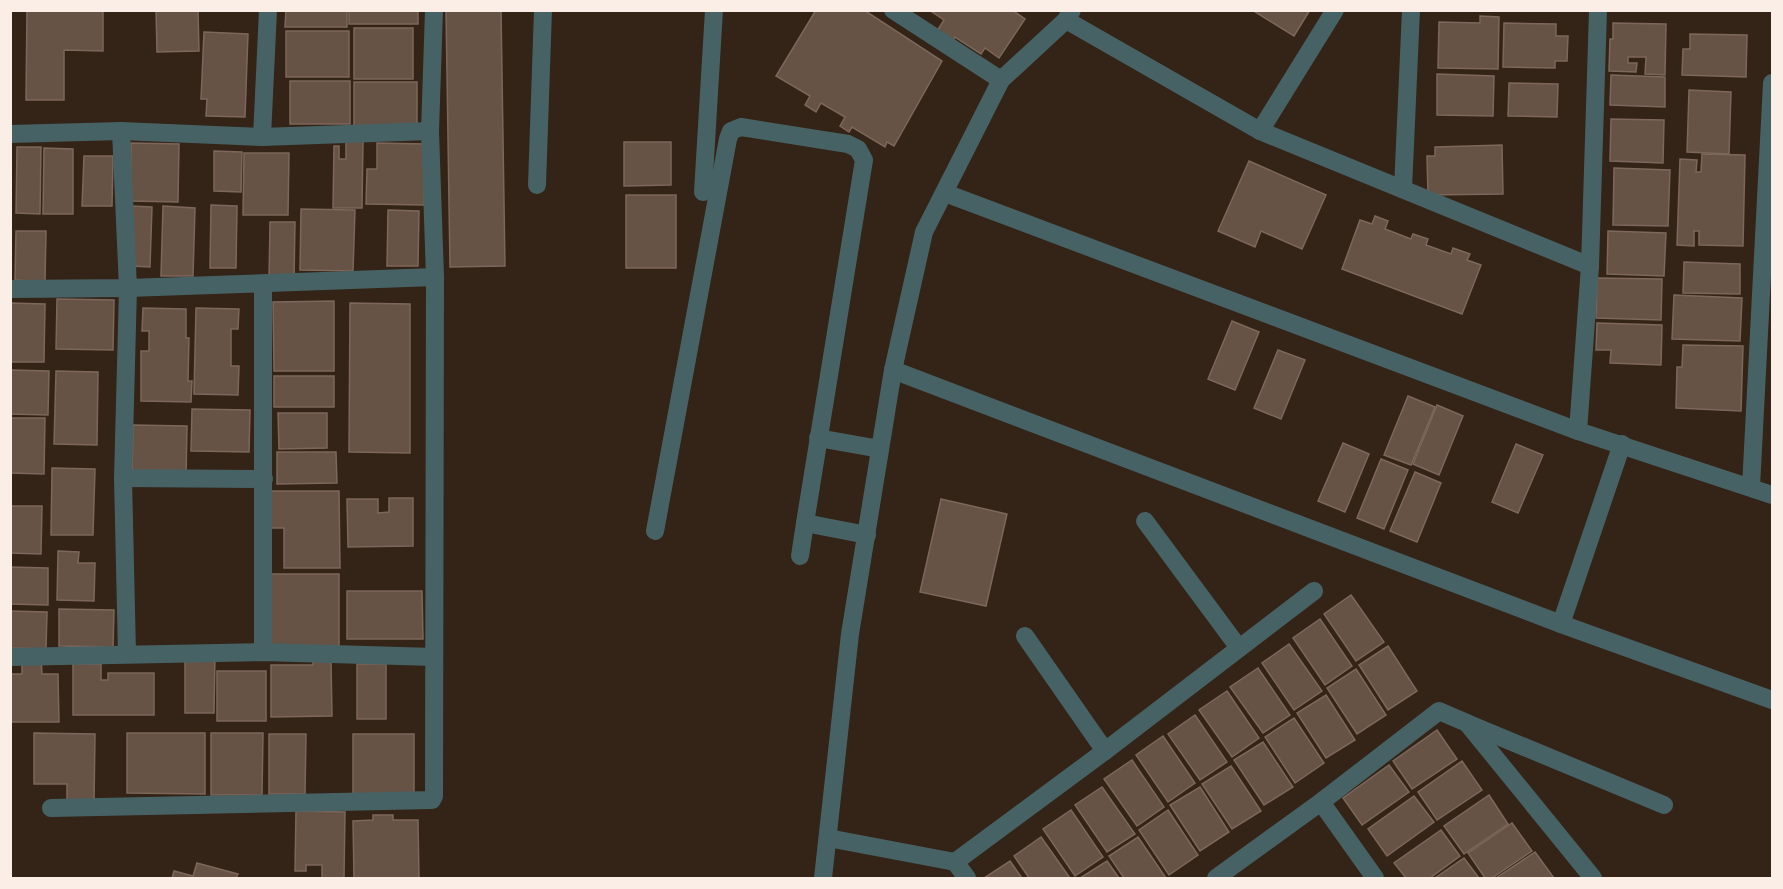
<svg xmlns="http://www.w3.org/2000/svg" width="1783" height="889" font-family="'Golos Text',sans-serif">
<style>
.building{fill:#675246;stroke:#7d675b;stroke-width:1.5}
.lines{fill:none;stroke-linecap:round;stroke-linejoin:round}
.minor{stroke:#476264;stroke-width:18}
</style>
<rect width="100%" height="100%" fill="#342317"/>
<g class="building">
<polygon points="27,10 103,10 103,51 64,50 64,100 26,100"/>
<polygon points="156,10 198,10 199,51 157,52"/>
<polygon points="286,10 347,10 347,27 285,27"/>
<rect x="349" y="10" width="69" height="14"/>
<polygon points="446,10 501,10 505,266 450,267"/>
<polygon points="816,10 864,10 942,61 894,146 887,142 885,147 852,127 849,132 840,126 845,117 821,103 816,112 805,105 810,96 776,76"/>
<polygon points="929,10 1012,10 1025,19 999,58 985,48 981,54 955,37 951,44 935,34 944,20"/>
<polygon points="1252,10 1310,10 1294,36"/>
<polygon points="1480,16 1499,17 1498,69 1438,68 1439,22 1480,23"/>
<polygon points="1504,23 1556,24 1556,36 1568,36 1567,61 1555,61 1555,68 1503,67"/>
<polygon points="1613,23 1666,24 1665,75 1645,74 1646,57 1628,57 1628,63 1637,63 1636,72 1609,71 1610,39 1613,39"/>
<rect x="354" y="28" width="59" height="51"/>
<rect x="286" y="31" width="63" height="46"/>
<polygon points="204,32 248,34 245,117 206,116 207,99 201,99"/>
<polygon points="1690,34 1747,35 1746,77 1682,75 1683,49 1690,49"/>
<polygon points="1437,74 1494,76 1493,116 1437,115"/>
<polygon points="1611,75 1665,77 1665,107 1610,105"/>
<rect x="290" y="81" width="60" height="43"/>
<rect x="354" y="82" width="63" height="44"/>
<polygon points="1509,83 1558,84 1557,117 1508,116"/>
<polygon points="1689,90 1731,92 1729,154 1687,152"/>
<polygon points="1611,119 1664,120 1663,163 1610,161"/>
<polygon points="346,141 363,141 362,208 333,208 334,146 339,146 339,159 346,159"/>
<polygon points="624,142 671,142 671,185 624,186"/>
<polygon points="131,143 179,144 178,202 130,201"/>
<polygon points="377,143 425,144 424,205 366,204 367,169 377,169"/>
<polygon points="1502,145 1503,194 1428,195 1427,156 1435,156 1435,147"/>
<polygon points="17,147 41,147 40,214 16,213"/>
<polygon points="44,148 73,149 73,214 43,214"/>
<polygon points="214,151 242,152 241,192 214,191"/>
<polygon points="244,153 289,153 288,215 243,215"/>
<polygon points="1702,154 1745,155 1743,246 1699,245 1699,231 1694,231 1694,246 1677,245 1680,159 1697,160 1696,172 1701,172"/>
<polygon points="84,156 113,156 112,206 82,206"/>
<polygon points="1249,161 1326,195 1302,249 1261,231 1255,247 1218,231"/>
<polygon points="1614,168 1670,170 1668,226 1613,225"/>
<rect x="626" y="195" width="50" height="73"/>
<polygon points="211,205 237,206 236,268 210,268"/>
<polygon points="131,206 152,207 150,267 130,266"/>
<polygon points="163,206 195,208 193,276 161,276"/>
<polygon points="301,209 355,210 353,271 300,270"/>
<polygon points="388,210 419,211 418,266 387,266"/>
<polygon points="1375,216 1388,221 1385,229 1411,239 1413,234 1428,239 1426,245 1451,254 1453,248 1470,254 1467,260 1481,265 1462,314 1342,269 1360,220 1372,224"/>
<polygon points="270,222 295,222 294,279 269,279"/>
<polygon points="16,231 46,231 45,282 15,280"/>
<polygon points="1608,231 1666,233 1664,276 1607,274"/>
<polygon points="1684,262 1740,264 1740,294 1683,293"/>
<polygon points="1597,278 1662,279 1661,320 1596,318"/>
<polygon points="1674,295 1742,298 1740,341 1672,339"/>
<polygon points="57,299 114,300 113,350 56,349"/>
<polygon points="334,301 334,371 274,371 273,302"/>
<polygon points="10,303 45,304 44,362 10,362"/>
<polygon points="350,303 410,304 410,453 349,452"/>
<polygon points="143,308 186,309 186,338 189,338 188,381 192,381 191,402 141,401 141,351 149,351 149,331 142,331"/>
<polygon points="196,308 239,309 238,329 231,329 231,366 239,366 238,395 194,394"/>
<polygon points="1232,321 1259,332 1235,390 1208,379"/>
<polygon points="1597,323 1662,325 1661,365 1610,363 1611,350 1596,350"/>
<polygon points="1683,345 1743,346 1741,411 1676,408 1677,367 1682,367"/>
<polygon points="1278,350 1305,360 1281,419 1254,408"/>
<polygon points="10,370 49,371 48,415 10,414"/>
<polygon points="56,371 98,372 97,445 54,444"/>
<rect x="274" y="376" width="60" height="31"/>
<polygon points="1408,396 1435,407 1411,465 1384,455"/>
<polygon points="1437,405 1463,416 1439,475 1413,464"/>
<polygon points="192,409 250,410 249,452 191,451"/>
<polygon points="278,413 327,413 327,448 279,449"/>
<polygon points="10,418 45,418 44,474 10,473"/>
<polygon points="133,425 187,426 186,477 132,476"/>
<polygon points="1343,443 1369,454 1345,512 1318,501"/>
<polygon points="1516,444 1543,455 1518,513 1492,502"/>
<polygon points="277,452 336,452 337,483 277,484"/>
<polygon points="1381,459 1408,470 1384,529 1357,518"/>
<polygon points="52,468 95,469 93,535 51,535"/>
<polygon points="1415,472 1441,483 1417,542 1390,531"/>
<polygon points="270,491 339,491 340,568 284,568 284,528 270,528"/>
<polygon points="389,498 413,498 413,546 348,547 347,499 378,499 378,513 389,512"/>
<polygon points="941,499 1007,514 986,606 920,592"/>
<polygon points="10,506 42,506 41,554 10,553"/>
<polygon points="58,551 79,552 78,563 95,563 94,601 57,600"/>
<polygon points="10,567 48,568 48,605 10,604"/>
<rect x="269" y="574" width="70" height="72"/>
<polygon points="347,591 422,591 423,639 347,639"/>
<polygon points="1351,595 1384,642 1356,661 1324,614"/>
<polygon points="59,609 114,610 113,647 59,646"/>
<polygon points="10,611 47,612 46,649 10,648"/>
<polygon points="1320,619 1352,666 1325,685 1293,638"/>
<polygon points="1289,644 1322,691 1294,710 1262,663"/>
<polygon points="1388,646 1417,691 1388,710 1359,665"/>
<polygon points="185,654 215,654 214,713 185,713"/>
<polygon points="22,658 41,658 42,674 58,674 59,722 10,722 10,674 22,674"/>
<polygon points="313,660 331,661 332,716 271,717 271,665 313,665"/>
<polygon points="73,664 101,664 101,680 108,680 108,673 154,673 154,715 73,715"/>
<rect x="357" y="664" width="29" height="55"/>
<polygon points="1258,668 1290,715 1263,733 1230,687"/>
<polygon points="1356,669 1386,715 1357,734 1327,688"/>
<rect x="217" y="671" width="49" height="50"/>
<polygon points="1227,691 1259,738 1232,757 1199,710"/>
<polygon points="1326,695 1355,740 1326,758 1297,713"/>
<polygon points="1195,715 1227,762 1200,780 1168,734"/>
<polygon points="1294,718 1324,763 1295,783 1265,737"/>
<polygon points="1437,730 1457,759 1412,789 1393,761"/>
<polygon points="34,733 95,734 94,803 67,803 67,784 34,784"/>
<polygon points="127,733 205,733 205,794 127,793"/>
<polygon points="211,733 263,733 262,795 211,795"/>
<polygon points="269,734 306,734 305,794 269,794"/>
<polygon points="353,734 414,734 414,797 353,796"/>
<polygon points="1163,736 1195,783 1168,802 1136,755"/>
<polygon points="1263,742 1293,787 1264,805 1234,760"/>
<polygon points="1132,760 1164,807 1137,826 1104,779"/>
<polygon points="1462,761 1482,790 1437,820 1418,792"/>
<polygon points="1389,765 1409,792 1362,825 1343,798"/>
<polygon points="1231,766 1261,811 1232,829 1202,784"/>
<polygon points="1102,787 1135,834 1107,852 1075,805"/>
<polygon points="1200,787 1229,832 1200,851 1170,805"/>
<polygon points="1489,795 1508,824 1464,854 1444,826"/>
<polygon points="1414,796 1434,822 1387,856 1368,829"/>
<polygon points="1071,810 1103,857 1075,876 1043,829"/>
<polygon points="1168,810 1198,855 1169,875 1139,830"/>
<polygon points="296,811 345,812 344,878 322,878 322,865 306,865 306,871 295,871"/>
<polygon points="373,815 393,815 393,820 418,820 419,878 354,878 353,821 373,820"/>
<polygon points="1512,823 1532,851 1492,878 1485,878 1468,853"/>
<polygon points="1441,830 1460,856 1430,878 1406,878 1394,863"/>
<polygon points="1041,837 1070,878 1029,878 1014,856"/>
<polygon points="1138,837 1166,878 1124,878 1109,856"/>
<polygon points="1535,852 1554,878 1496,878"/>
<polygon points="1464,858 1479,878 1435,878"/>
<polygon points="1010,861 1022,878 984,878"/>
<polygon points="1107,861 1119,878 1080,878"/>
<polygon points="197,863 238,874 236,878 172,878 174,871 193,876"/>
</g>
<g class="lines">
<g class="minor">
<polyline points="893,10 1001,80"/>
<polyline points="1066,20 1260,131 1590,266"/>
<polyline points="121,131 128,288 123,478 127,654"/>
<polyline points="1260,131 1335,10"/>
<polyline points="10,134 121,131 262,137 430,131"/>
<polyline points="262,137 268,10"/>
<polyline points="537,185 543,10"/>
<polyline points="1403,189 1411,10"/>
<polyline points="703,192 714,10"/>
<polyline points="945,193 1578,431 1772,495"/>
<polyline points="10,289 128,288 435,277"/>
<polyline points="893,370 1561,624 1772,700"/>
<polyline points="1578,431 1590,266 1598,10"/>
<polyline points="818,438 880,449"/>
<polyline points="123,478 264,479"/>
<polyline points="1751,487 1772,83"/>
<polyline points="1145,521 1239,648"/>
<polyline points="655,531 728,139 731,131 741,127 848,144 858,149 864,160 805,523 867,535"/>
<polyline points="800,556 805,523"/>
<polyline points="1561,624 1622,444"/>
<polyline points="1025,636 1105,751"/>
<polyline points="263,652 263,284"/>
<polyline points="10,657 263,652 434,657"/>
<polyline points="1469,724 1664,805"/>
<polyline points="1321,802 1375,878"/>
<polyline points="51,808 432,800 434,796 435,277 430,131 434,10"/>
<polyline points="828,838 955,862 967,878"/>
<polyline points="955,862 1105,751 1314,591"/>
<polyline points="823,878 850,634 893,370 924,232 1001,80 1066,20 1072,10"/>
<polyline points="1216,878 1321,802 1439,711 1467,723 1593,878"/>
</g>
</g>
<rect width="1783" height="889" fill="none" stroke="#faeee6" stroke-width="24"/>
</svg>
